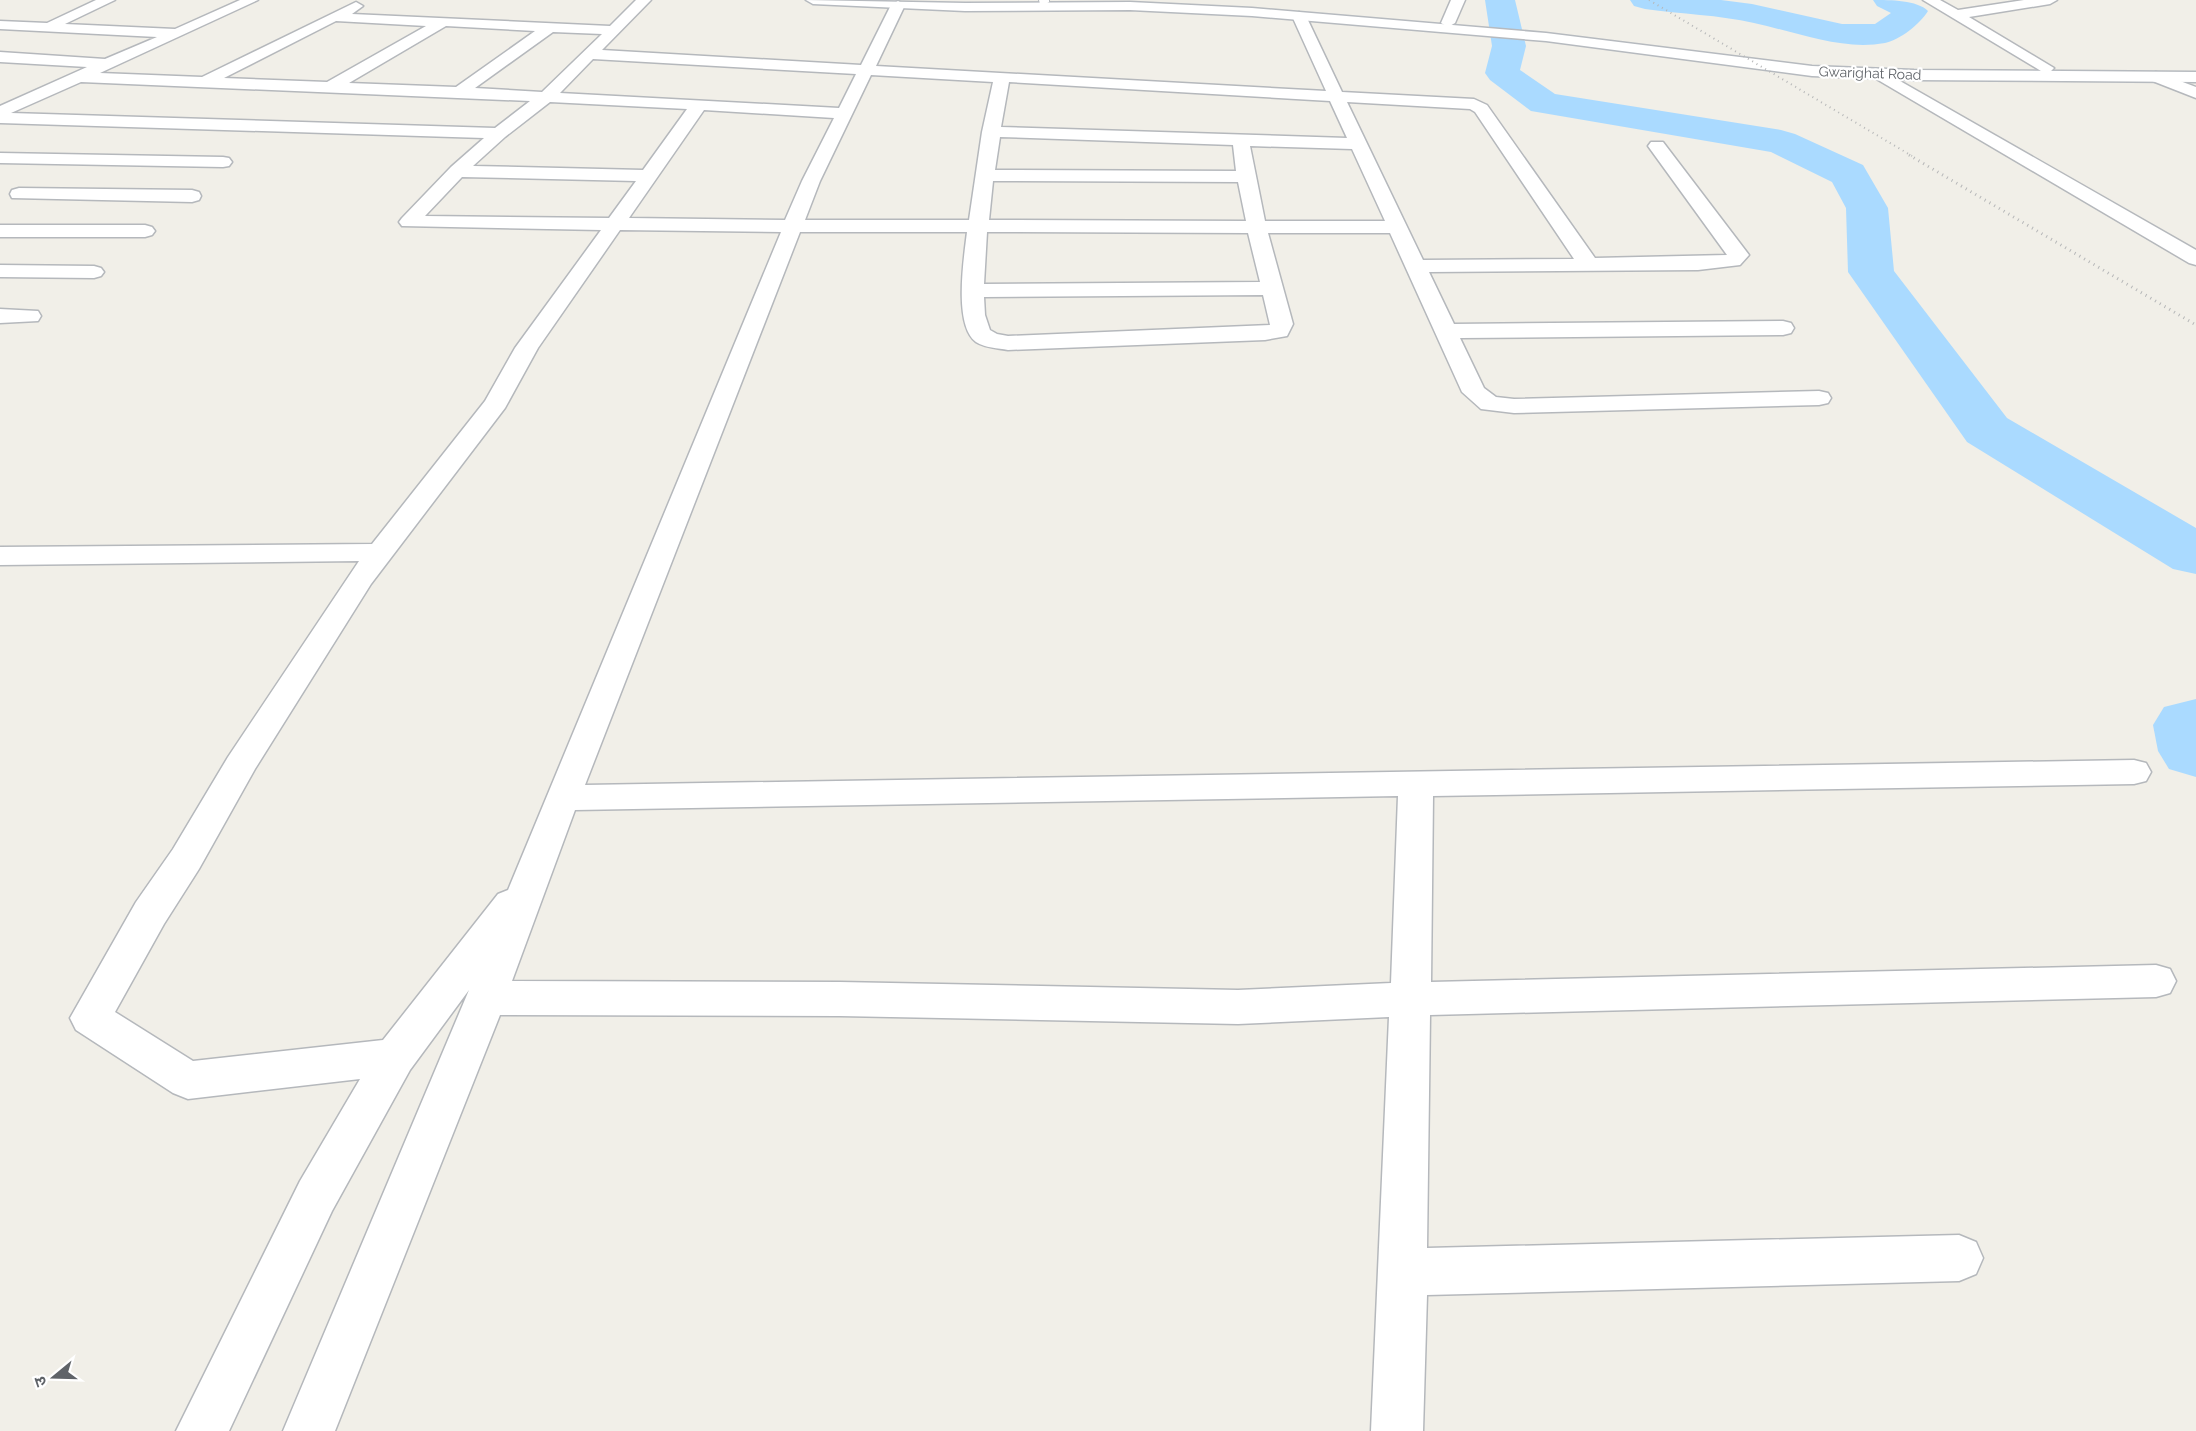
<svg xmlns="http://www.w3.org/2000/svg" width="2196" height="1431" font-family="Raleway,'Noto Sans Devanagari',sans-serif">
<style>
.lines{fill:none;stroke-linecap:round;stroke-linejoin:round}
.river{fill:#aadaff;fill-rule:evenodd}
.lane-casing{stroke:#b5b8bc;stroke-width:2}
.street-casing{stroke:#b5b8bc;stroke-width:3}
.secondary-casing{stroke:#b6babf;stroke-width:3}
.lane{fill:#fff;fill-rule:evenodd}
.street{fill:#fff;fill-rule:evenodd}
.secondary{fill:#fff;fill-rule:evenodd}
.rail-far1{stroke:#b6b7b8;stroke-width:2;stroke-dasharray:1 4;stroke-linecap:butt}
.rail{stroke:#b6b7b8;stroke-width:3;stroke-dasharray:1 4.5;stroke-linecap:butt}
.labels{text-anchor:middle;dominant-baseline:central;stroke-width:4.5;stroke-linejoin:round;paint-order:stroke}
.far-street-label{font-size:14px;fill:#5f6368;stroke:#fff}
</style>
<rect width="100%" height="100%" fill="#f1efe8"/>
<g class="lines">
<g class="river">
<polygon points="1485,0 1515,0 1526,46 1520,70 1555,94 1781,130 1795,134 1863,165 1888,208 1894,271 2007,418 2196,528 2196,574 2173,569 1967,442 1848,272 1846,208 1832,182 1771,152 1531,111 1490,80 1485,73 1492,46"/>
<path d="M 1630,0 L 1721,0 L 1752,4 L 1842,24 L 1875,24 L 1891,13 L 1877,6 L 1873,0 C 1891,0 1917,0 1928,11 C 1920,24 1900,40 1885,43 C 1842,51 1796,32 1754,23 C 1719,15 1681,14 1645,9 L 1634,6 Z"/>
<polygon points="2196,699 2196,777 2169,769 2158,751 2153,725 2164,707"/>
</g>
<defs>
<polygon id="lane" points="1039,0 1049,0 1049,2 1044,5 1040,4"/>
<g id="street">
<path d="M 96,0 L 115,0 L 65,24 L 175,29 L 240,0 L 258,0 L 100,73 L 202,77 L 356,2 L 363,6 L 352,14 L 610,26 L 636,0 L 651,0 L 602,50 L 861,65 L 891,5 L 898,1 L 905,5 L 876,66 L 1326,91 L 1292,16 L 1299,12 L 1306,16 L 1342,92 L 1474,99 L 1487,105 L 1595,258 L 1727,255 L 1648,146 L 1651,142 L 1663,142 L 1749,255 L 1740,265 L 1698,270 L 1429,272 L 1454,324 L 1783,321 L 1791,323 L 1794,328 L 1791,333 L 1783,335 L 1460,338 L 1484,388 L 1496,397 L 1514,399 L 1819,391 L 1828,393 L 1831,398 L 1828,403 L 1819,405 L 1514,413 L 1481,409 L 1462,392 L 1390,233 L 1268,233 L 1293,324 L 1287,336 L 1265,340 L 1008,350 C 998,348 985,348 976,342 C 953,325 964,257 967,232 L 800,232 L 585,785 L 2134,760 L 2146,763 L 2151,772 L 2146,781 L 2134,784 L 1433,796 L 1431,982 L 2156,965 L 2170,969 L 2176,981 L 2170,993 L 2156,997 L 1430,1015 L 1427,1248 L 1959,1235 L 1976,1242 L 1983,1258 L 1976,1274 L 1959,1281 L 1427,1295 L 1423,1431 L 1371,1431 L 1389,1017 L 1238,1024 L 840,1016 L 500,1015 L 335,1431 L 283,1431 L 469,990 L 410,1070 L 332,1211 L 229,1431 L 176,1431 L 300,1181 L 360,1079 L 188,1099 L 173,1093 L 76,1030 L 70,1018 L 136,902 L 173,849 L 228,757 L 359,561 L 0,565 L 0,547 L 372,544 L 485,401 L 515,348 L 601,230 L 402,226 L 399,222 L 402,218 L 451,167 L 484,138 L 0,123 L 0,106 L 87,67 L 0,62 L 0,52 L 105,59 L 157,37 L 0,29 L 0,21 L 47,23 ZM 336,21 L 426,26 L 327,82 L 224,78 ZM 446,26 L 535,31 L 456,87 L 349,83 ZM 553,32 L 602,34 L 542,92 L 475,88 ZM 593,59 L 856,74 L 839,108 L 560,93 ZM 871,75 L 993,82 L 982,132 L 969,220 L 805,220 L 820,181 ZM 81,82 L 530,101 L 495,128 L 11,113 ZM 1009,82 L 1330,101 L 1347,138 L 1001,127 ZM 550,102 L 687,109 L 643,170 L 473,166 L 505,137 ZM 1347,102 L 1470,109 L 1475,112 L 1574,259 L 1423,260 ZM 704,110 L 834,118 L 802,181 L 785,220 L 629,218 ZM 1000,137 L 1233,145 L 1236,171 L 995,170 ZM 1250,146 L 1352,149 L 1385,221 L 1265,221 ZM 462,177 L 636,181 L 609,218 L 425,216 ZM 993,181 L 1238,182 L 1246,221 L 989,220 ZM 620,230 L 781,232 L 508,890 L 498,894 L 383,1040 L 193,1061 L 115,1012 L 164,924 L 199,869 L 255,769 L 371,584 L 505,408 L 538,348 ZM 987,232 L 1248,233 L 1260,282 L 984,284 ZM 1263,295 L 1270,325 L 1008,336 L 997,334 L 990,330 L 985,315 L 984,297 ZM 1398,796 L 1391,983 L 1238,990 L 840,982 L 512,981 L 575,810 Z"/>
<polygon points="1451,0 1465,0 1455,23 1448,27 1441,23"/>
<polygon points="1923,0 1940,0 1958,10 2024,0 2057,0 2050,4 1969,17 2054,68 2051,71 2041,71"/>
<polygon points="1879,69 2196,250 2196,265 2189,263 1873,77 1871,74"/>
<polygon points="2156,72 2196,87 2196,98 2150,80 2148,77 2150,74"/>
<polygon points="0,153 223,157 229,158 232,162 229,166 223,167 0,163"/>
<polygon points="19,188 192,190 199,192 201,196 199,200 192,202 12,198 10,194 12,190"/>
<polygon points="0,225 145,225 152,227 155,231 152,235 145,237 0,237"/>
<polygon points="0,265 94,266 101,268 104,272 101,276 94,278 0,277"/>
<polygon points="0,309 38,311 41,316 38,321 0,323"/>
</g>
<polygon id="secondary" points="806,0 965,3 1130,2 1252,8 1546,33 1812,66 1914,70 2196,72 2196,82 1914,80 1812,76 1546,41 1252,16 1130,10 965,11 813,4"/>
</defs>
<use href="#lane" class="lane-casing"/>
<use href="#street" class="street-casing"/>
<use href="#secondary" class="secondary-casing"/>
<use href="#lane" class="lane"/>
<use href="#street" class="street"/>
<use href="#secondary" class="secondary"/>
<polyline class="rail-far1" points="1649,0 1912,156"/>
<polyline class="rail" points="1909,155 2196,325"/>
</g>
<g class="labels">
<g class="far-street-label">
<text transform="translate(1870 73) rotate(2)">Gwarighat Road</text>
</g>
</g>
<g transform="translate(54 1377) rotate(251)" stroke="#ffffff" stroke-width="4.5" paint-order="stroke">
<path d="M0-4.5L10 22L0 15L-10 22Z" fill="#5f6368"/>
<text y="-9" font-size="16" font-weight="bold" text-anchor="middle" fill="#5f6368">उ</text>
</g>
</svg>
